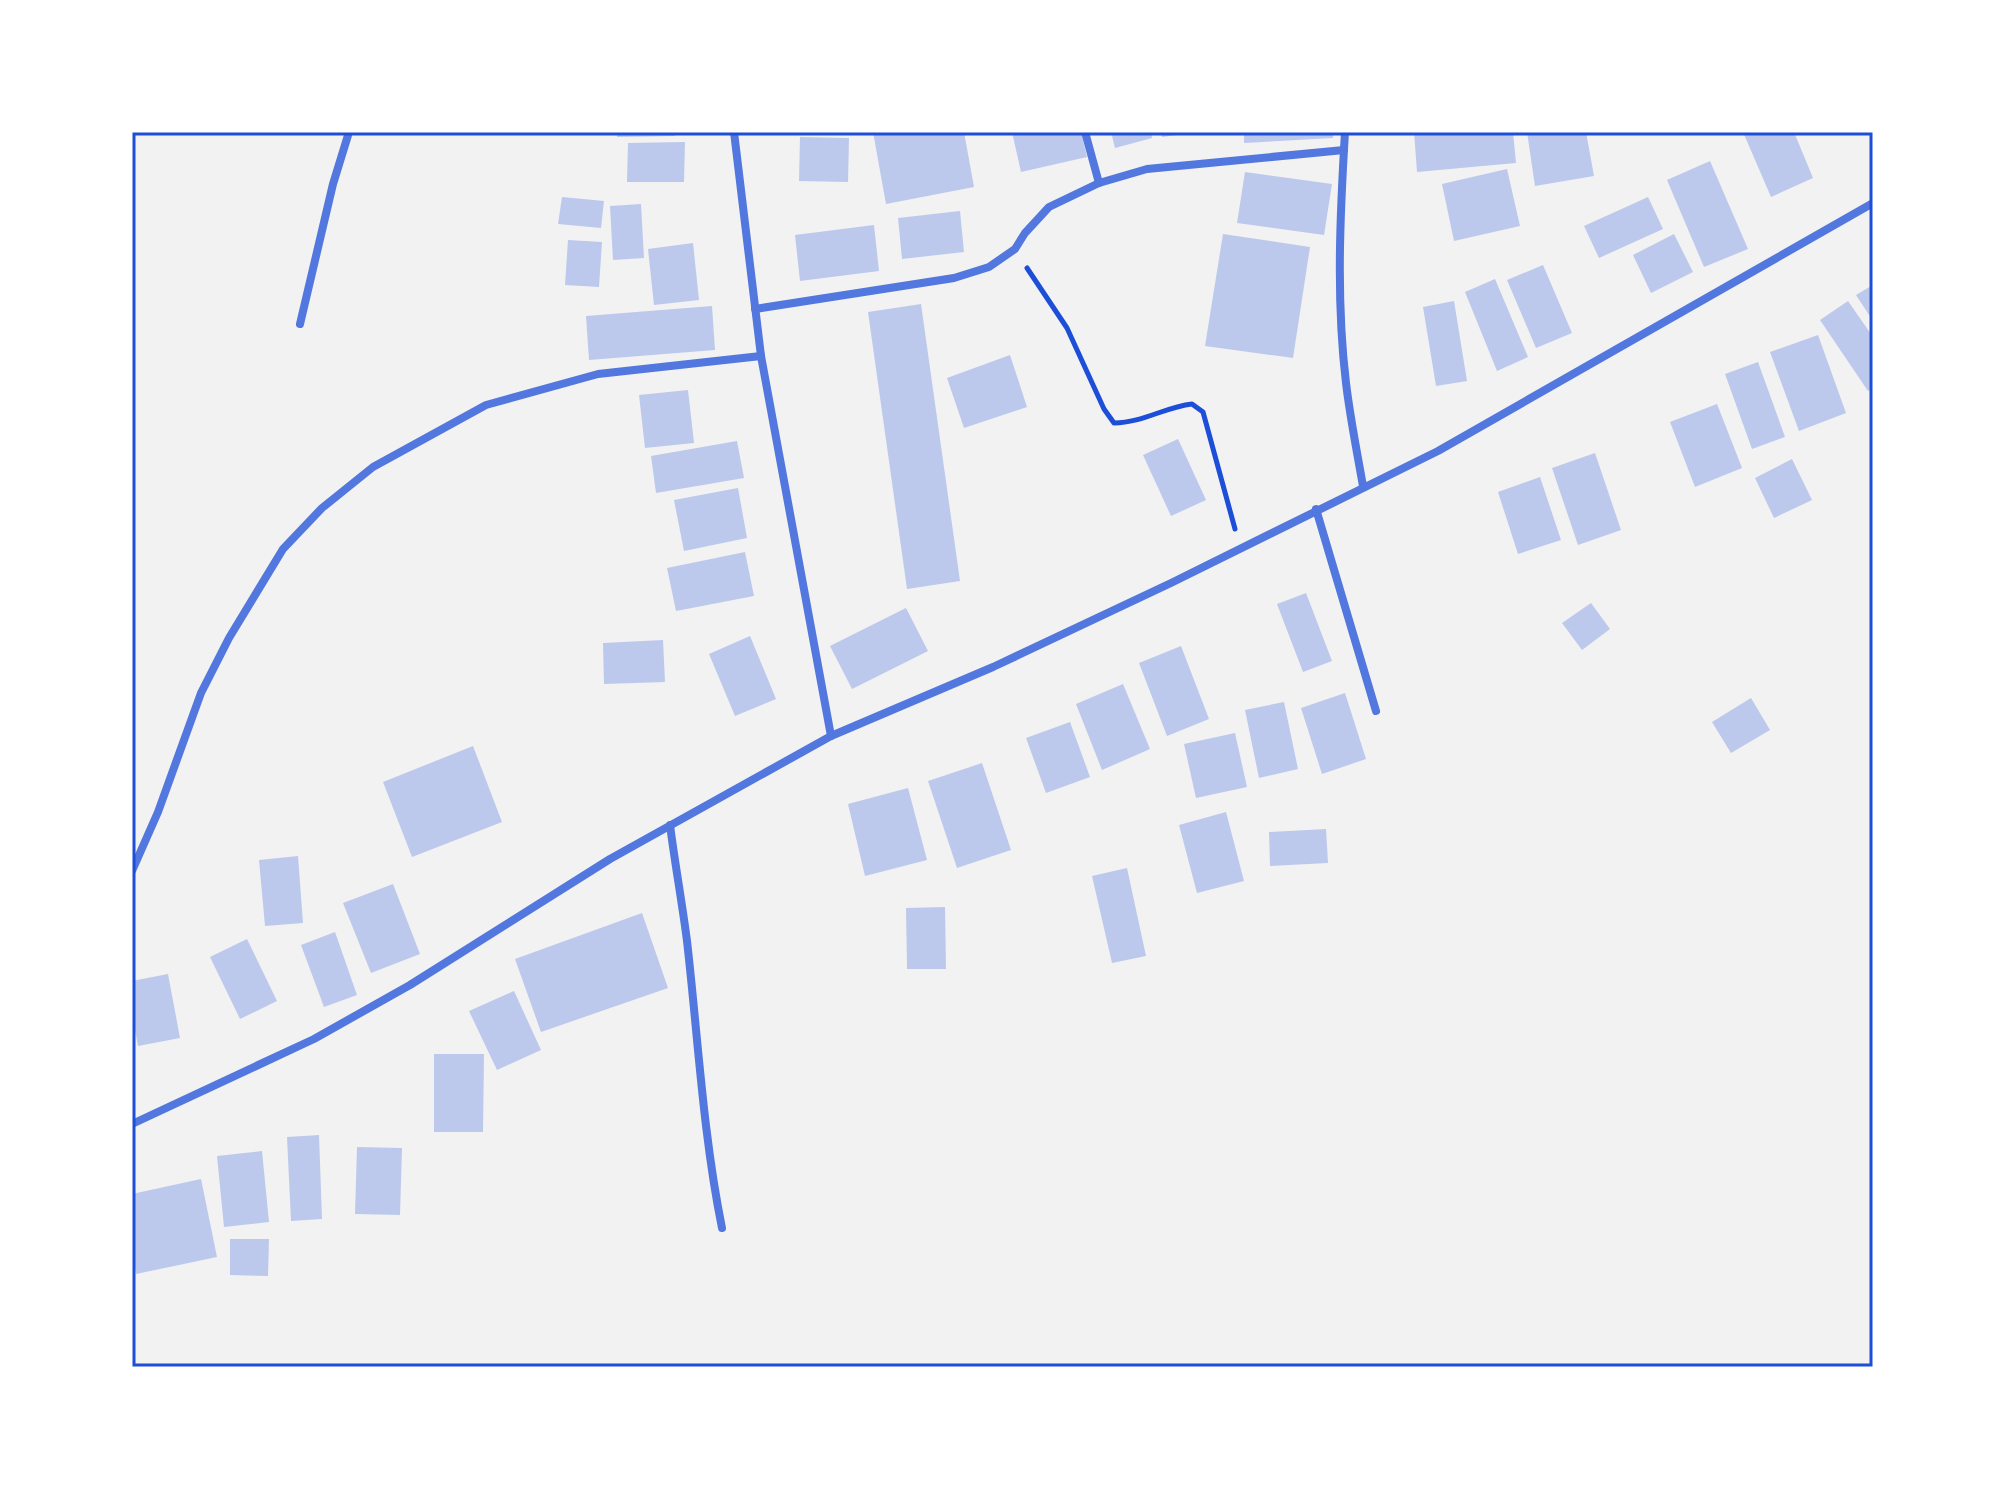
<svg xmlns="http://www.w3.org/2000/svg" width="2005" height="1499" font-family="'Fira Sans',sans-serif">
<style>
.building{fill:#bdc9ec}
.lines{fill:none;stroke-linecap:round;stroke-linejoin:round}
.path{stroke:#1d4ed8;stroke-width:5}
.minor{stroke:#5277de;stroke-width:8}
.neatline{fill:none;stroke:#1d4ed8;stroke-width:3}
</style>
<rect width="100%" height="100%" fill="#f2f2f2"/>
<g class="building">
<polygon points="617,132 675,132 675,136 617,137"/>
<polygon points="873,132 964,132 974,187 886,204"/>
<polygon points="1012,132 1081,132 1087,157 1021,172"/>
<polygon points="1111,132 1151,132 1152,138 1115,148"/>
<polygon points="1161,132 1185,132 1185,134 1162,137"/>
<polygon points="1244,132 1333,132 1333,138 1244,143"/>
<polygon points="1414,132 1513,132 1516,163 1417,172"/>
<polygon points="1527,132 1586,132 1594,176 1535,186"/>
<polygon points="1743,132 1794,132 1813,178 1771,197"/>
<polygon points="800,137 849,138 848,182 799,181"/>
<polygon points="685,142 684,182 627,182 628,143"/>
<polygon points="1710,161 1748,249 1704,267 1667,180"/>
<polygon points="1507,169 1520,226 1454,241 1442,184"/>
<polygon points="1245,172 1332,184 1324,235 1237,223"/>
<polygon points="562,197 604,201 601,228 558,224"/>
<polygon points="1648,197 1663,229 1599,258 1584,226"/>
<polygon points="641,204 644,258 613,260 610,206"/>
<polygon points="960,211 964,252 902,259 898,218"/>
<polygon points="874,225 879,271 800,281 795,235"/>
<polygon points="1223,234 1310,247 1293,358 1205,346"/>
<polygon points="1674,234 1693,272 1651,293 1633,255"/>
<polygon points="568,240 602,242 599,287 565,285"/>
<polygon points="693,243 699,300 654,305 648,249"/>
<polygon points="1543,265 1572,333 1536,348 1507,280"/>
<polygon points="1495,279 1528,357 1497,371 1465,292"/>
<polygon points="1873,285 1873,321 1856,295"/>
<polygon points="1454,301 1467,381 1436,386 1423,307"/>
<polygon points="1848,301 1873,337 1873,388 1868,391 1820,320"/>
<polygon points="921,304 960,581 907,589 868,312"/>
<polygon points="712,306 715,350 589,360 586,316"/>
<polygon points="1818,335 1846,413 1799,431 1770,352"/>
<polygon points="1010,355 1027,407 964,428 947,378"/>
<polygon points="1758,362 1785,437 1752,449 1725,374"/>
<polygon points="688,390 694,443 645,448 639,395"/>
<polygon points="1717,404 1742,468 1695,487 1670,422"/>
<polygon points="1178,439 1206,500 1171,516 1143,455"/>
<polygon points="737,441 744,478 656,493 651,456"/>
<polygon points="1595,453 1621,530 1578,545 1552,468"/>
<polygon points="1792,459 1812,500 1774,518 1755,478"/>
<polygon points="1540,477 1561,540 1518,554 1498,492"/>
<polygon points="738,488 747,538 684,551 674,500"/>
<polygon points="745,552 754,596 676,611 667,568"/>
<polygon points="1306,593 1332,661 1303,672 1277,604"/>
<polygon points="1591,603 1610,629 1582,650 1562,623"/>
<polygon points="906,608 928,651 852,689 830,646"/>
<polygon points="750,636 776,699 735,716 709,654"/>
<polygon points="663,640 665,682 604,684 603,643"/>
<polygon points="1181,646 1209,719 1167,736 1139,663"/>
<polygon points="1123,684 1150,749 1102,770 1076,704"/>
<polygon points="1345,693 1366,759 1322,774 1301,708"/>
<polygon points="1751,698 1770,730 1731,753 1712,722"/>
<polygon points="1284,702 1298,769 1259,778 1245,710"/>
<polygon points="1070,722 1090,777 1046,793 1026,738"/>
<polygon points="1235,733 1247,787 1196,798 1184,744"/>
<polygon points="473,746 502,822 412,857 383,782"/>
<polygon points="982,763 1011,850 957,868 928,781"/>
<polygon points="908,788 927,860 865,876 848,804"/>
<polygon points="1226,812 1244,881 1197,893 1179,825"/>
<polygon points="1326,829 1328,863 1270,866 1269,832"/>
<polygon points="298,856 303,923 265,926 259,860"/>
<polygon points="1127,868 1146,956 1112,963 1092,876"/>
<polygon points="393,884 420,954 371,973 343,903"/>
<polygon points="945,907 946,969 907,969 906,908"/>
<polygon points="642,913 668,988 541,1032 515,959"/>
<polygon points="335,932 357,995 324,1007 301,945"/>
<polygon points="247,939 277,1001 240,1019 210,957"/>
<polygon points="168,974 180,1038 138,1046 132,1013 132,981"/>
<polygon points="514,991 541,1050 497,1070 469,1011"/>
<polygon points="434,1054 484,1054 483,1132 434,1132"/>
<polygon points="319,1135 322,1219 291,1221 287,1137"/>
<polygon points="357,1147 402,1148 400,1215 355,1214"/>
<polygon points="262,1151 269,1222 224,1227 217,1156"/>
<polygon points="201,1179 217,1257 136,1274 132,1251 132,1194"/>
<polygon points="230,1239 269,1239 268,1276 230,1275"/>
</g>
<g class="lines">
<path class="path" d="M 1027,268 L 1067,328 L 1104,409 L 1114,423 C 1142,423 1165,407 1192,404 L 1203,412 L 1235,529"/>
<g class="minor">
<polyline points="734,132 761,356 831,736"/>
<polyline points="1085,132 1099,183"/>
<path d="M 1345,132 C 1340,215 1336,300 1346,383 C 1350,417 1357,452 1363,486"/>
<polyline points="755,309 954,278 989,267 1015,249 1025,233 1049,207 1099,183 1147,169 1344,150"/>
<polyline points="300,324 333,184 349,132"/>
<polyline points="1316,509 1376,711"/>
<path d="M 670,825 C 675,864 682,902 687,941 C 698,1037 703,1134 722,1228"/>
<polyline points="132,871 158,812 201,693 229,638 283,549 322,508 373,467 486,405 598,374 761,356"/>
<polyline points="132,1124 314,1039 410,985 610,859 831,736 993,667 1171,583 1438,451 1873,203"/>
</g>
</g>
<rect width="2005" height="1499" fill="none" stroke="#ffffff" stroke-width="268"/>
<rect x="134" y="134" width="1737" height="1231" class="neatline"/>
</svg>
